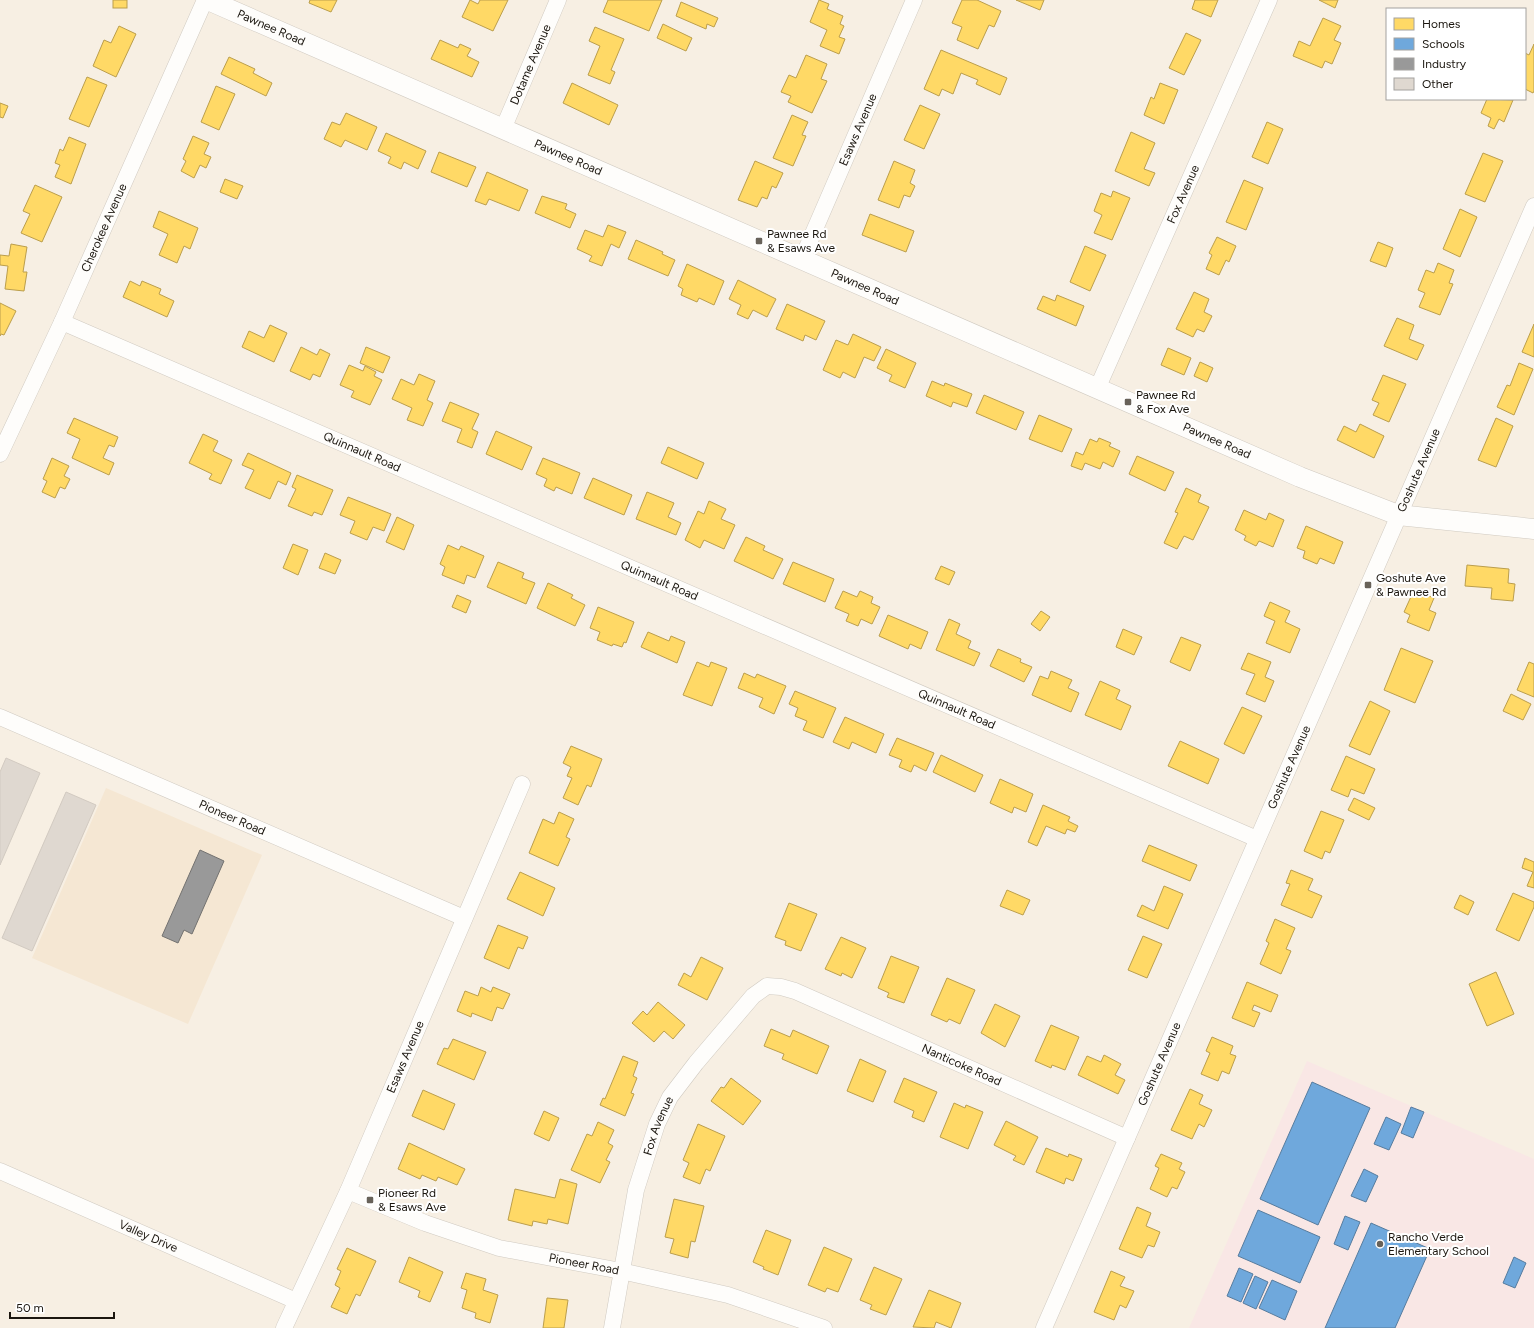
<svg xmlns="http://www.w3.org/2000/svg" width="1534" height="1328" font-family="Figtree,sans-serif">
<style>
.built{fill:#f5e7d3}
.education{fill:#f9e7e5}
.homes{fill:#ffd966;stroke:#bb9e4c}
.schools{fill:#6fa8dc;stroke:#567c9e}
.industry{fill:#999;stroke:#737270}
.building{fill:#dfd8d0;stroke:#d2cac1}
.lines{fill:none;stroke-linecap:round;stroke-linejoin:round}
.minor-casing{stroke:#d0cac1;stroke-width:17}
.tertiary-casing{stroke:#d0cac1;stroke-width:21}
.minor{stroke:#fefdfb;stroke-width:16}
.tertiary{stroke:#fefdfb;stroke-width:20}
.poi-dot{fill:#686259;stroke:#fff;stroke-width:1.5}
.labels{text-anchor:middle;dominant-baseline:central;stroke-width:4;stroke-linejoin:round;paint-order:stroke}
.street-label{font-size:12px;fill:#1b160f;stroke:#fff}
.poi-label{font-size:12px;fill:#1b160f;stroke:#fff;text-anchor:start}
</style>
<rect width="100%" height="100%" fill="#f7efe3"/>
<polygon class="built" points="106,788 262,855 188,1024 32,958"/>
<polygon class="education" points="1307,1061 1534,1159 1534,1328 1189,1328"/>
<g class="homes">
<rect x="113" y="0" width="14" height="8"/>
<polygon points="310,0 337,0 331,12 309,3"/>
<polygon points="470,0 478,4 480,0 508,0 493,31 462,17"/>
<polygon points="608,0 662,0 649,31 603,12"/>
<polygon points="819,0 829,4 827,9 843,16 840,24 844,26 839,37 845,39 839,54 820,46 827,30 810,22"/>
<polygon points="962,0 977,0 1001,11 994,27 989,25 978,49 957,40 962,27 952,23"/>
<polygon points="1016,0 1044,0 1040,10"/>
<polygon points="1195,0 1218,0 1211,17 1192,9"/>
<polygon points="1319,0 1338,0 1335,8"/>
<polygon points="681,2 718,18 714,27 707,24 706,29 676,16"/>
<polygon points="1323,18 1341,26 1334,40 1341,43 1332,64 1325,61 1322,68 1293,56 1299,41 1310,46"/>
<polygon points="663,24 692,38 686,51 657,38"/>
<polygon points="119,26 136,34 116,77 93,66 104,40 111,43"/>
<polygon points="595,27 624,39 611,70 615,72 610,84 588,75 600,46 589,41"/>
<polygon points="1186,33 1201,40 1184,75 1169,68"/>
<polygon points="440,40 458,48 460,44 471,49 467,56 479,62 472,77 431,59"/>
<polygon points="1534,44 1534,91 1533,93 1525,89 1525,53 1529,55"/>
<polygon points="941,50 1007,78 1000,95 976,84 978,80 961,73 953,94 942,89 939,96 924,89"/>
<polygon points="806,55 827,64 821,79 827,81 812,113 788,102 791,96 781,92 789,75 796,78"/>
<polygon points="229,57 255,69 253,73 272,83 266,96 221,74"/>
<polygon points="87,77 107,85 89,127 69,119"/>
<polygon points="572,83 618,105 609,125 563,103"/>
<polygon points="1160,83 1178,90 1164,124 1144,115 1151,97 1154,99"/>
<polygon points="216,86 235,94 219,130 201,122"/>
<polygon points="1487,99 1513,100 1504,122 1499,119 1494,129 1488,126 1491,118 1481,113"/>
<polygon points="0,103 8,106 3,118 0,117"/>
<polygon points="920,105 940,114 924,149 904,140"/>
<polygon points="346,113 377,127 367,150 345,140 341,147 324,139 332,122 340,125"/>
<polygon points="792,115 808,122 802,135 806,136 793,166 773,158"/>
<polygon points="1267,122 1283,129 1268,164 1252,157"/>
<polygon points="1131,132 1155,143 1144,169 1155,173 1149,186 1115,171"/>
<polygon points="386,133 426,151 418,169 404,162 401,169 388,163 391,157 378,151"/>
<polygon points="193,136 209,143 204,154 211,157 206,168 200,165 194,178 181,171 186,161 183,159"/>
<polygon points="69,137 86,144 71,184 55,177 60,165 55,163 60,149 63,151"/>
<polygon points="439,152 476,167 467,187 431,172"/>
<polygon points="1483,153 1503,161 1485,202 1465,194"/>
<polygon points="755,161 783,173 776,188 772,186 767,199 762,197 757,207 738,200"/>
<polygon points="894,161 915,170 910,183 915,186 910,197 904,195 899,208 878,200"/>
<polygon points="487,172 528,190 519,211 489,199 486,205 475,201"/>
<polygon points="225,179 243,186 237,199 220,192"/>
<polygon points="1244,180 1263,188 1246,230 1226,222"/>
<polygon points="35,185 62,197 42,242 21,233 30,214 23,211"/>
<polygon points="1113,191 1130,198 1112,240 1094,233 1102,215 1094,211 1101,193 1111,197"/>
<polygon points="542,196 567,204 565,209 576,214 570,228 535,213"/>
<polygon points="1460,209 1477,217 1460,257 1443,249"/>
<polygon points="159,211 198,228 190,249 184,246 177,263 159,255 168,234 153,227"/>
<polygon points="870,214 914,231 906,252 862,235"/>
<polygon points="608,225 626,232 619,248 611,244 602,266 589,261 592,256 577,249 585,230 603,237"/>
<polygon points="1217,237 1236,246 1229,262 1226,260 1219,275 1206,269 1212,255 1209,253"/>
<polygon points="636,240 663,252 662,254 675,260 668,276 628,259"/>
<polygon points="1378,242 1393,248 1386,267 1370,261"/>
<polygon points="11,244 27,247 23,272 27,272 24,291 5,289 8,266 0,265 0,255 9,256"/>
<polygon points="1085,246 1106,255 1090,291 1070,282"/>
<polygon points="1438,263 1454,270 1449,283 1453,284 1440,315 1419,307 1425,293 1418,290 1426,270 1434,273"/>
<polygon points="687,264 724,281 714,305 699,298 697,302 681,295 683,289 678,286"/>
<polygon points="738,280 776,299 767,317 753,310 748,319 737,314 741,305 729,299"/>
<polygon points="130,281 140,286 142,281 161,289 159,294 174,301 167,317 123,297"/>
<polygon points="1194,292 1209,299 1204,312 1212,316 1204,332 1197,329 1193,337 1176,329"/>
<polygon points="1057,295 1084,306 1076,326 1037,309 1043,296 1055,301"/>
<polygon points="0,303 16,311 4,335 1,334 0,336"/>
<polygon points="787,304 825,321 816,340 805,335 803,341 776,329"/>
<polygon points="1397,318 1414,325 1409,339 1424,345 1417,360 1384,346"/>
<polygon points="1534,324 1534,357 1522,352"/>
<polygon points="270,325 287,333 274,362 242,347 249,331 264,338"/>
<polygon points="853,334 881,347 874,361 864,357 855,378 843,372 840,378 823,370 836,340 848,345"/>
<polygon points="301,347 317,355 320,349 330,354 320,377 313,374 310,380 290,371"/>
<polygon points="366,347 390,357 383,373 360,363"/>
<polygon points="1168,348 1191,358 1184,375 1161,365"/>
<polygon points="886,349 916,363 905,388 889,381 892,375 877,368"/>
<polygon points="1200,362 1213,368 1207,382 1194,376"/>
<polygon points="1519,363 1533,369 1514,415 1497,407 1507,385 1510,386"/>
<polygon points="349,365 363,371 365,366 376,372 374,376 382,380 370,405 351,397 354,391 340,385"/>
<polygon points="419,374 435,381 427,400 433,403 423,426 407,420 412,408 392,399 401,379 414,385"/>
<polygon points="1383,375 1406,384 1389,422 1373,415 1379,403 1372,400"/>
<polygon points="932,381 944,386 945,383 972,394 967,407 953,402 951,407 926,396"/>
<polygon points="984,395 1024,412 1016,430 976,413"/>
<polygon points="450,402 479,414 472,429 478,432 472,448 457,442 462,429 442,421"/>
<polygon points="1039,415 1072,429 1062,452 1029,439"/>
<polygon points="74,418 118,437 114,447 109,445 103,458 114,463 109,475 72,458 80,439 67,433"/>
<polygon points="1496,418 1513,426 1496,467 1478,460"/>
<polygon points="1360,424 1384,436 1374,458 1337,440 1344,426 1356,432"/>
<polygon points="496,431 532,447 522,470 486,454"/>
<polygon points="203,434 218,441 213,451 232,460 221,484 209,479 212,474 189,463"/>
<polygon points="1099,438 1111,443 1109,446 1120,451 1113,467 1103,462 1100,469 1085,463 1082,470 1071,466 1076,452 1083,455 1090,439 1097,442"/>
<polygon points="668,447 704,463 697,479 661,463"/>
<polygon points="248,453 291,473 286,485 278,481 270,499 245,488 254,470 242,465"/>
<polygon points="1137,456 1174,472 1165,491 1129,474"/>
<polygon points="52,458 69,466 64,476 70,479 65,489 60,487 55,498 42,492 47,481 43,479"/>
<polygon points="543,458 580,473 572,494 556,487 554,491 544,486 547,479 536,474"/>
<polygon points="297,475 333,490 322,515 314,512 312,516 288,506 296,489 292,487"/>
<polygon points="593,478 632,495 624,515 584,498"/>
<polygon points="1186,488 1201,495 1198,502 1209,507 1193,540 1184,536 1177,549 1164,543 1178,513 1175,512"/>
<polygon points="647,492 674,503 668,517 681,523 676,535 636,519"/>
<polygon points="348,497 391,514 384,531 373,527 367,540 350,533 355,521 340,515"/>
<polygon points="709,501 726,509 721,519 735,525 724,549 704,540 700,548 685,540 698,511 704,514"/>
<polygon points="1244,510 1266,520 1269,513 1284,520 1273,547 1259,541 1256,546 1244,540 1246,536 1235,530"/>
<polygon points="397,517 414,525 404,550 386,542"/>
<polygon points="1306,526 1343,542 1334,564 1320,558 1317,564 1303,558 1305,551 1297,548"/>
<polygon points="746,537 765,546 763,550 783,559 773,579 734,561"/>
<polygon points="293,544 308,550 298,575 283,568"/>
<polygon points="448,545 459,550 461,546 484,556 475,578 467,575 464,584 442,575 445,567 440,564"/>
<polygon points="325,553 341,560 335,574 319,568"/>
<polygon points="498,562 524,573 522,578 535,583 526,604 487,587"/>
<polygon points="793,562 834,579 825,602 783,584"/>
<polygon points="1467,565 1509,569 1508,583 1515,584 1513,601 1491,599 1492,588 1465,586"/>
<polygon points="941,566 955,572 949,585 935,579"/>
<polygon points="548,583 573,595 571,598 585,605 575,626 537,608"/>
<polygon points="1414,590 1434,598 1429,610 1436,613 1429,631 1407,622 1410,615 1404,612"/>
<polygon points="843,591 857,597 860,591 873,597 871,603 880,607 872,624 861,619 858,626 846,621 849,614 835,608"/>
<polygon points="457,595 471,601 466,613 452,607"/>
<polygon points="1270,602 1290,611 1285,622 1300,629 1290,653 1266,643 1275,621 1264,616"/>
<polygon points="598,607 634,622 626,643 624,642 622,647 613,644 612,646 597,640 600,632 590,628"/>
<polygon points="1041,611 1050,617 1040,631 1031,624"/>
<polygon points="888,615 928,632 921,649 910,644 908,649 879,636"/>
<polygon points="949,619 960,624 956,634 971,641 968,648 980,653 974,666 936,650"/>
<polygon points="1123,629 1142,637 1134,655 1116,647"/>
<polygon points="648,632 669,641 671,636 685,642 677,663 641,647"/>
<polygon points="1181,637 1201,645 1190,671 1170,662"/>
<polygon points="1401,648 1433,661 1415,703 1384,690"/>
<polygon points="998,649 1021,659 1020,662 1032,667 1024,682 990,666"/>
<polygon points="1248,653 1271,662 1265,677 1274,681 1265,702 1246,694 1255,674 1241,669"/>
<polygon points="697,662 709,667 711,662 727,668 712,706 683,695"/>
<polygon points="1529,662 1534,664 1534,697 1517,690"/>
<polygon points="1051,671 1072,680 1068,688 1079,693 1071,712 1032,695 1040,676 1048,679"/>
<polygon points="744,673 755,678 757,674 786,686 774,714 759,707 763,698 738,688"/>
<polygon points="1100,681 1120,690 1116,699 1131,706 1121,730 1085,715"/>
<polygon points="795,691 836,708 823,738 803,730 807,721 795,716 798,708 789,704"/>
<polygon points="1511,694 1531,704 1523,720 1503,711"/>
<polygon points="1370,701 1390,711 1370,755 1349,746"/>
<polygon points="1242,707 1262,716 1244,754 1224,744"/>
<polygon points="845,717 884,734 876,753 852,742 849,749 833,742"/>
<polygon points="897,738 934,753 926,771 914,765 911,772 899,767 902,760 889,755"/>
<polygon points="1180,741 1219,759 1208,784 1168,766"/>
<polygon points="571,746 602,759 591,787 587,785 578,805 563,798 572,778 567,776 571,767 563,763"/>
<polygon points="941,755 983,775 975,792 933,772"/>
<polygon points="1346,756 1375,769 1364,794 1351,789 1348,797 1331,790"/>
<polygon points="1000,779 1033,794 1026,812 1014,807 1012,813 990,803"/>
<polygon points="1354,798 1375,808 1369,820 1348,810"/>
<polygon points="1043,805 1070,817 1068,821 1078,826 1075,832 1067,829 1065,834 1046,826 1037,846 1028,842"/>
<polygon points="1321,811 1344,820 1330,853 1325,851 1322,859 1304,851"/>
<polygon points="559,812 574,819 566,837 570,839 558,866 529,853 543,819 554,824"/>
<polygon points="1149,845 1197,865 1190,881 1142,861"/>
<polygon points="1525,858 1534,862 1534,888 1527,886 1533,872 1522,868"/>
<polygon points="1291,870 1313,879 1308,890 1322,896 1312,918 1281,905 1290,884 1286,883"/>
<polygon points="520,872 555,888 543,916 507,899"/>
<polygon points="1164,886 1183,894 1168,929 1137,916 1142,905 1154,911"/>
<polygon points="1007,890 1030,900 1023,915 1000,906"/>
<polygon points="1513,893 1534,902 1534,907 1519,941 1496,930"/>
<polygon points="1460,895 1474,902 1468,915 1454,908"/>
<polygon points="789,903 817,914 801,951 785,945 786,941 775,937"/>
<polygon points="1275,919 1295,928 1286,949 1291,951 1281,974 1260,964 1269,943 1266,941"/>
<polygon points="498,925 528,937 523,949 518,947 509,969 484,958"/>
<polygon points="1143,936 1162,944 1147,978 1128,970"/>
<polygon points="841,937 866,948 852,978 842,973 841,976 825,969"/>
<polygon points="891,956 919,967 904,1003 887,997 889,993 878,988"/>
<polygon points="701,957 723,968 707,1000 678,985 684,973 691,977"/>
<polygon points="1496,972 1514,1014 1487,1026 1469,984"/>
<polygon points="947,978 975,990 960,1024 949,1019 947,1022 931,1015"/>
<polygon points="1247,982 1278,995 1271,1012 1254,1005 1252,1010 1260,1013 1254,1027 1232,1018"/>
<polygon points="481,987 491,992 493,987 510,994 503,1009 497,1007 492,1021 472,1013 471,1017 457,1011 465,991 478,996"/>
<polygon points="658,1002 685,1025 673,1039 664,1031 654,1042 632,1023 643,1011 647,1015"/>
<polygon points="995,1004 1020,1016 1005,1047 981,1033"/>
<polygon points="1051,1025 1079,1037 1065,1070 1052,1065 1051,1068 1035,1061"/>
<polygon points="771,1029 790,1037 793,1030 829,1046 817,1074 782,1059 784,1054 764,1046"/>
<polygon points="1212,1037 1233,1046 1230,1054 1236,1056 1229,1074 1222,1071 1218,1081 1201,1074 1210,1053 1206,1051"/>
<polygon points="453,1039 486,1052 474,1080 437,1064 444,1048 448,1049"/>
<polygon points="1104,1055 1121,1064 1115,1075 1125,1080 1118,1094 1078,1075 1087,1056 1101,1062"/>
<polygon points="623,1056 638,1062 633,1076 637,1078 631,1093 634,1094 625,1116 600,1105 603,1098 605,1099"/>
<polygon points="860,1059 886,1071 873,1102 847,1091"/>
<polygon points="731,1078 761,1101 743,1125 711,1101 721,1087 724,1088"/>
<polygon points="904,1078 937,1092 924,1122 912,1117 914,1111 894,1102"/>
<polygon points="1190,1089 1203,1095 1199,1104 1212,1110 1204,1127 1199,1124 1192,1139 1171,1130"/>
<polygon points="423,1090 455,1104 444,1130 412,1116"/>
<polygon points="954,1103 965,1108 966,1105 983,1112 968,1149 940,1137"/>
<polygon points="544,1111 559,1118 549,1141 534,1134"/>
<polygon points="1006,1121 1038,1137 1024,1165 1013,1160 1016,1156 994,1145"/>
<polygon points="598,1122 614,1130 608,1143 613,1146 606,1160 610,1162 600,1183 571,1170 587,1134 592,1136"/>
<polygon points="698,1124 725,1136 710,1171 706,1169 700,1184 683,1177 689,1163 683,1160"/>
<polygon points="409,1143 465,1169 457,1185 438,1177 436,1181 422,1175 420,1179 398,1169"/>
<polygon points="1046,1148 1068,1157 1069,1154 1082,1159 1073,1181 1066,1178 1064,1184 1036,1172"/>
<polygon points="1161,1154 1182,1163 1179,1169 1185,1172 1177,1189 1172,1187 1167,1197 1150,1189 1159,1168 1155,1166"/>
<polygon points="560,1179 577,1184 568,1224 548,1219 547,1224 533,1221 532,1226 508,1220 515,1189 555,1198"/>
<polygon points="674,1199 704,1206 695,1242 691,1241 688,1258 670,1253 674,1239 665,1237"/>
<polygon points="1137,1207 1151,1213 1146,1226 1160,1232 1154,1247 1148,1245 1142,1258 1119,1249"/>
<polygon points="766,1230 791,1240 778,1275 763,1269 764,1267 753,1262"/>
<polygon points="824,1247 852,1259 838,1292 827,1288 825,1292 808,1285"/>
<polygon points="347,1248 376,1261 360,1296 356,1294 347,1314 331,1307 340,1288 335,1285 341,1271 337,1269"/>
<polygon points="409,1257 443,1272 430,1302 418,1297 420,1291 399,1282"/>
<polygon points="874,1267 902,1279 886,1315 870,1309 872,1305 860,1300"/>
<polygon points="1111,1271 1125,1277 1120,1286 1134,1291 1126,1308 1120,1305 1114,1320 1094,1312"/>
<polygon points="466,1273 486,1279 483,1290 498,1295 490,1323 475,1318 476,1313 462,1308 467,1290 461,1288"/>
<polygon points="929,1290 961,1303 951,1328 936,1322 934,1328 913,1327"/>
<polygon points="547,1298 568,1300 564,1328 543,1328"/>
</g>
<g class="schools">
<polygon points="1312,1082 1370,1108 1318,1225 1260,1199"/>
<polygon points="1411,1107 1424,1112 1413,1138 1401,1133"/>
<polygon points="1386,1117 1401,1124 1389,1150 1374,1144"/>
<polygon points="1364,1169 1378,1176 1366,1202 1351,1196"/>
<polygon points="1258,1210 1320,1237 1300,1283 1238,1256"/>
<polygon points="1345,1216 1360,1222 1348,1250 1334,1244"/>
<polygon points="1371,1223 1430,1249 1395,1328 1325,1328"/>
<polygon points="1514,1257 1526,1263 1515,1288 1503,1283"/>
<polygon points="1239,1268 1253,1274 1241,1302 1227,1296"/>
<polygon points="1255,1276 1268,1282 1256,1309 1243,1303"/>
<polygon points="1272,1280 1297,1291 1285,1320 1259,1308"/>
</g>
<polygon class="industry" points="200,850 224,861 192,934 184,930 178,943 162,936"/>
<g class="building">
<polygon points="6,758 40,773 0,865 0,772"/>
<polygon points="66,792 96,805 32,951 2,938"/>
</g>
<g class="lines">
<defs>
<g id="minor">
<path id="s1" d="M 503,129 L 558,0"/>
<path id="s2" d="M 802,259 L 914,0"/>
<path id="s3" d="M 62,322 L 1257,839"/>
<path id="s4" d="M 1097,389 L 1269,0"/>
<path id="s5" d="M 0,454 L 62,322 L 205,0"/>
<path id="s6" d="M 0,717 L 464,918"/>
<path id="s7" d="M 0,1171 L 296,1301"/>
<path id="s8" d="M 348,1191 L 425,1223 L 499,1248 L 621,1271 L 728,1295 L 824,1328"/>
<path id="s9" d="M 284,1328 L 348,1191 L 522,784"/>
<path id="s10" d="M 612,1328 L 636,1190 L 657,1124 L 670,1097 L 696,1063 L 753,996 L 767,986 L 781,987 L 795,991 L 1127,1138"/>
<path id="s11" d="M 1044,1328 L 1534,206"/>
</g>
<g id="tertiary">
<path id="s12" d="M 208,0 L 1300,477 L 1398,515 L 1534,529"/>
</g>
</defs>
<use href="#minor" class="minor-casing"/>
<use href="#tertiary" class="tertiary-casing"/>
<use href="#minor" class="minor"/>
<use href="#tertiary" class="tertiary"/>
</g>
<g class="poi-dot">
<rect x="755" y="237" width="8" height="8" rx="2"/>
<rect x="1124" y="398" width="8" height="8" rx="2"/>
<rect x="1364" y="581" width="8" height="8" rx="2"/>
<rect x="366" y="1196" width="8" height="8" rx="2"/>
<circle cx="1380" cy="1244" r="4"/>
</g>
<g class="labels">
<g class="street-label">
<text stroke="none"><textPath href="#s12" startOffset="69">Pawnee Road</textPath></text>
<text stroke="none"><textPath href="#s1" startOffset="70">Dotame Avenue</textPath></text>
<text stroke="none"><textPath href="#s2" startOffset="141">Esaws Avenue</textPath></text>
<text stroke="none"><textPath href="#s12" startOffset="393">Pawnee Road</textPath></text>
<text stroke="none"><textPath href="#s4" startOffset="213">Fox Avenue</textPath></text>
<text stroke="none"><textPath href="#s5" startOffset="249">Cherokee Avenue</textPath></text>
<text stroke="none"><textPath href="#s12" startOffset="717">Pawnee Road</textPath></text>
<text stroke="none"><textPath href="#s12" startOffset="1101">Pawnee Road</textPath></text>
<text stroke="none"><textPath href="#s3" startOffset="327">Quinnault Road</textPath></text>
<text stroke="none"><textPath href="#s11" startOffset="936">Goshute Avenue</textPath></text>
<text stroke="none"><textPath href="#s3" startOffset="651">Quinnault Road</textPath></text>
<text stroke="none"><textPath href="#s3" startOffset="975">Quinnault Road</textPath></text>
<text stroke="none"><textPath href="#s11" startOffset="612">Goshute Avenue</textPath></text>
<text stroke="none"><textPath href="#s6" startOffset="253">Pioneer Road</textPath></text>
<text stroke="none"><textPath href="#s9" startOffset="297">Esaws Avenue</textPath></text>
<text stroke="none"><textPath href="#s11" startOffset="288">Goshute Avenue</textPath></text>
<text stroke="none"><textPath href="#s10" startOffset="598">Nanticoke Road</textPath></text>
<text stroke="none"><textPath href="#s10" startOffset="208">Fox Avenue</textPath></text>
<text stroke="none"><textPath href="#s7" startOffset="162">Valley Drive</textPath></text>
<text stroke="none"><textPath href="#s8" startOffset="248">Pioneer Road</textPath></text>
</g>
<g class="poi-label">
<text x="767" y="234">Pawnee Rd<tspan x="767" dy="14">&amp; Esaws Ave</tspan></text>
<text x="1136" y="395">Pawnee Rd<tspan x="1136" dy="14">&amp; Fox Ave</tspan></text>
<text x="1376" y="578">Goshute Ave<tspan x="1376" dy="14">&amp; Pawnee Rd</tspan></text>
<text x="378" y="1193">Pioneer Rd<tspan x="378" dy="14">&amp; Esaws Ave</tspan></text>
<text x="1388" y="1237">Rancho Verde<tspan x="1388" dy="14">Elementary School</tspan></text>
</g>
</g>
<rect x="1386" y="8" width="140" height="92" fill="#ffffff" stroke="#a4a29f"/>
<rect x="1394" y="18" width="20" height="12" fill="#ffd966" stroke="#a4a29f"/>
<text x="1422" y="28" font-size="12" fill="#1b160f">Homes</text>
<rect x="1394" y="38" width="20" height="12" fill="#6fa8dc" stroke="#a4a29f"/>
<text x="1422" y="48" font-size="12" fill="#1b160f">Schools</text>
<rect x="1394" y="58" width="20" height="12" fill="#999999" stroke="#a4a29f"/>
<text x="1422" y="68" font-size="12" fill="#1b160f">Industry</text>
<rect x="1394" y="78" width="20" height="12" fill="#dfd8d0" stroke="#a4a29f"/>
<text x="1422" y="88" font-size="12" fill="#1b160f">Other</text>
<path d="M10 1312v6h104v-6" fill="none" stroke="#1b160f" stroke-width="2"/>
<text x="16" y="1312" font-size="12" fill="#1b160f" stroke="#ffffff" stroke-width="3" paint-order="stroke">50 m</text>
</svg>
